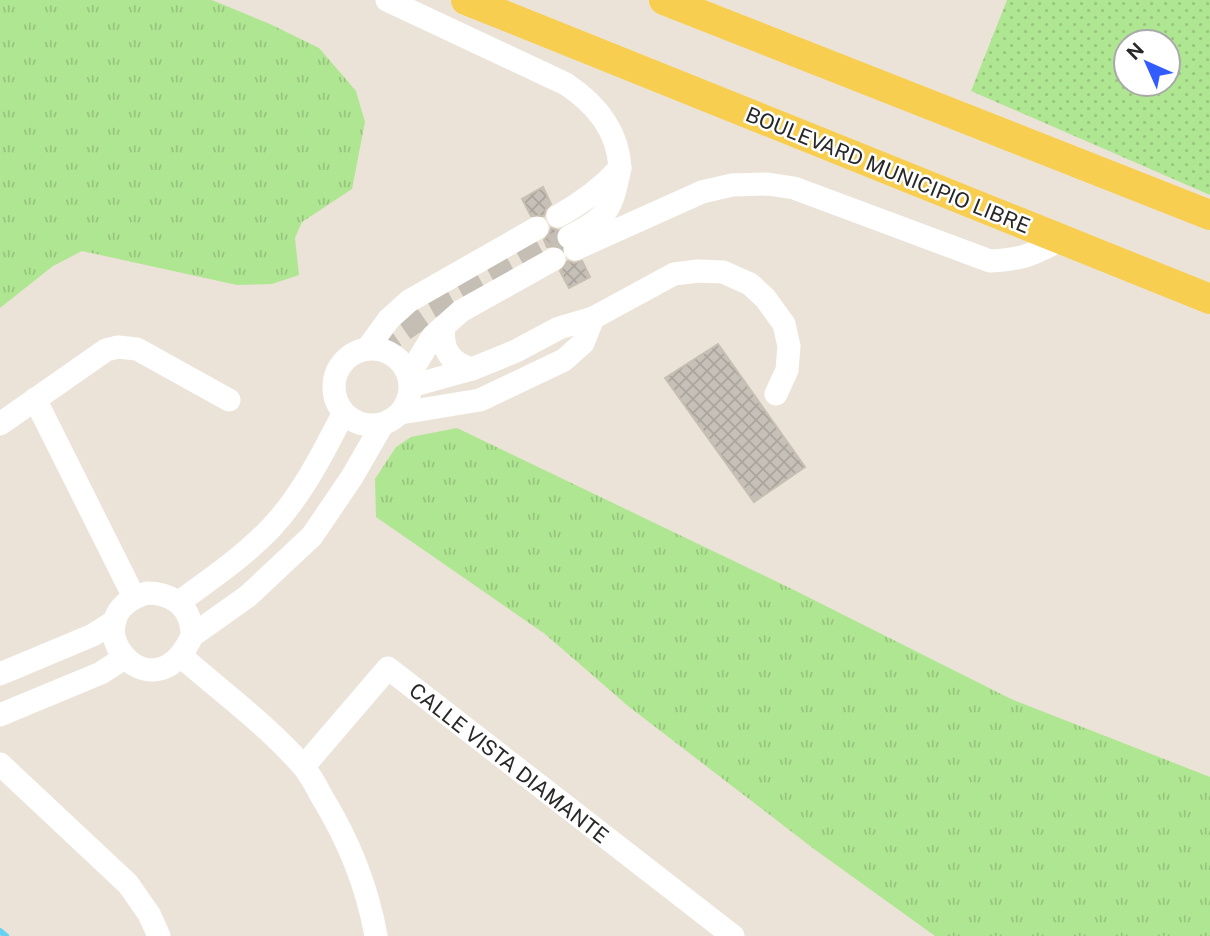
<svg xmlns="http://www.w3.org/2000/svg" width="1210" height="936" font-family="'Public Sans',sans-serif">
<style>
.grass{fill:url(#grass-tufts)}
.park{fill:url(#park-dots);fill-rule:evenodd}
.lines{fill:none;stroke-linecap:round;stroke-linejoin:round}
.stream{stroke:#64d1f5;stroke-width:6}
.building{fill:url(#building-cross-hatch);stroke:#c7bfb2;stroke-width:2}
.minor-tunnel{stroke:#c5beb5;stroke-width:23;stroke-dasharray:23 11;stroke-linecap:butt}
.minor{stroke:#fff;stroke-width:23}
.major{stroke:#f8ce50;stroke-width:30}
.labels{text-anchor:middle;dominant-baseline:central;stroke-width:5;stroke-linejoin:round;paint-order:stroke}
.street-label{font-size:21px;fill:#282828;stroke:#fff}
</style>
<defs>
<pattern id="grass-tufts" width="24" height="20" patternUnits="userSpaceOnUse" patternTransform="scale(1.75)"><rect width="24" height="20" fill="#afe691"/><path d="M3 7l-1-3M5 7V3M7 7l1-3M15 17l-1-3M17 17v-4M19 17l1-3" fill="none" stroke="#97c57d"/></pattern>
<pattern id="park-dots" width="8" height="8" patternUnits="userSpaceOnUse" patternTransform="scale(1.75)"><rect width="8" height="8" fill="#afe691"/><path d="M2 2h.1M6 6h.1" fill="none" stroke="#97c57d" stroke-width="1.8" stroke-linecap="round"/></pattern>
<pattern id="building-cross-hatch" width="8" height="8" patternUnits="userSpaceOnUse" patternTransform="scale(1.75)"><rect width="8" height="8" fill="#c7c0b8"/><path d="M0 0l8 8M0 8l8-8" fill="none" stroke="#aba59e"/></pattern>
</defs>
<rect width="100%" height="100%" fill="#ece3d8"/>
<g class="grass">
<polygon points="0,0 212,0 270,24 319,48 356,91 365,122 352,189 302,222 295,238 299,275 272,284 237,285 82,251 53,266 0,308"/>
<polygon points="457,428 794,590 1011,699 1210,777 1210,936 935,936 814,849 628,706 545,634 376,517 375,479 396,447 411,437"/>
</g>
<path class="park" d="M 1007,0 L 1210,0 L 1210,195 L 971,91 ZM 1126,42 L 1168,42 L 1168,84 L 1126,84 Z"/>
<g class="lines">
<polyline class="stream" points="0,931 6,936"/>
</g>
<g class="building">
<polygon points="543,187 551,204 546,209 544,216 531,216 522,199"/>
<polygon points="551,228 557,230 555,237 559,246 547,247 544,240 549,234"/>
<polygon points="568,261 574,263 582,261 590,277 569,288 560,271"/>
<polygon points="718,344 805,467 754,502 665,378"/>
</g>
<g class="lines">
<polyline class="minor-tunnel" points="376,349 425,315 569,237"/>
<g class="minor">
<path d="M 387,0 L 566,84 C 596,104 618,130 620,168 C 601,189 582,203 558,216"/>
<path d="M 569,237 C 609,216 611,211 620,168"/>
<path d="M 575,249 L 702,192 L 732,185 L 768,184 L 794,188 L 990,261 C 1022,260 1034,254 1062,239"/>
<path d="M 444,326 C 441,349 450,363 472,369"/>
<circle cx="372" cy="387" r="38"/>
<polyline points="367,349 389,319 409,301 537,228"/>
<polyline points="409,375 433,336 461,311 554,259"/>
<polyline points="411,386 472,369 516,351 559,328 593,318 674,274 698,271 723,272 750,284 765,298 784,324 789,346 787,370 776,394"/>
<polyline points="35,399 134,597"/>
<polyline points="401,413 480,400 564,360 583,343 593,318"/>
<polyline points="0,424 106,350 118,347 137,349 229,400"/>
<path d="M 147,593 C 168,593 187,603 191,625 C 192,631 193,634 190,640 C 150,720 67,617 147,593 Z"/>
<path d="M 179,602 C 211,579 244,556 271,528 C 302,495 323,453 343,414"/>
<polyline points="193,635 248,596 312,536 352,477 382,425"/>
<path d="M 182,657 C 222,692 267,725 302,765 C 310,774 316,786 322,797 C 349,841 367,885 376,936"/>
<polyline points="0,674 93,635 115,621"/>
<polyline points="0,715 101,673 124,658"/>
<polyline points="0,764 128,884 149,914 159,936"/>
<polyline points="304,766 388,668 733,936"/>
</g>
<g class="major">
<polyline points="466,0 1210,299"/>
<polyline points="664,0 1210,215"/>
</g>
</g>
<g class="labels">
<g class="street-label">
<text transform="translate(888 170) rotate(22)">BOULEVARD MUNICIPIO LIBRE</text>
<text transform="translate(509 763) rotate(38)">CALLE VISTA DIAMANTE</text>
</g>
</g>
<g transform="translate(1147 63) rotate(315)"><circle r="33" fill="#ffffff" stroke="#a9a9a9" stroke-width="2"/>
<path d="M0-5L12 26L0 18L-12 26Z" fill="#325cff"/>
<text y="-10" font-size="19" font-weight="bold" text-anchor="middle" fill="#282828">N</text>
</g>
</svg>
